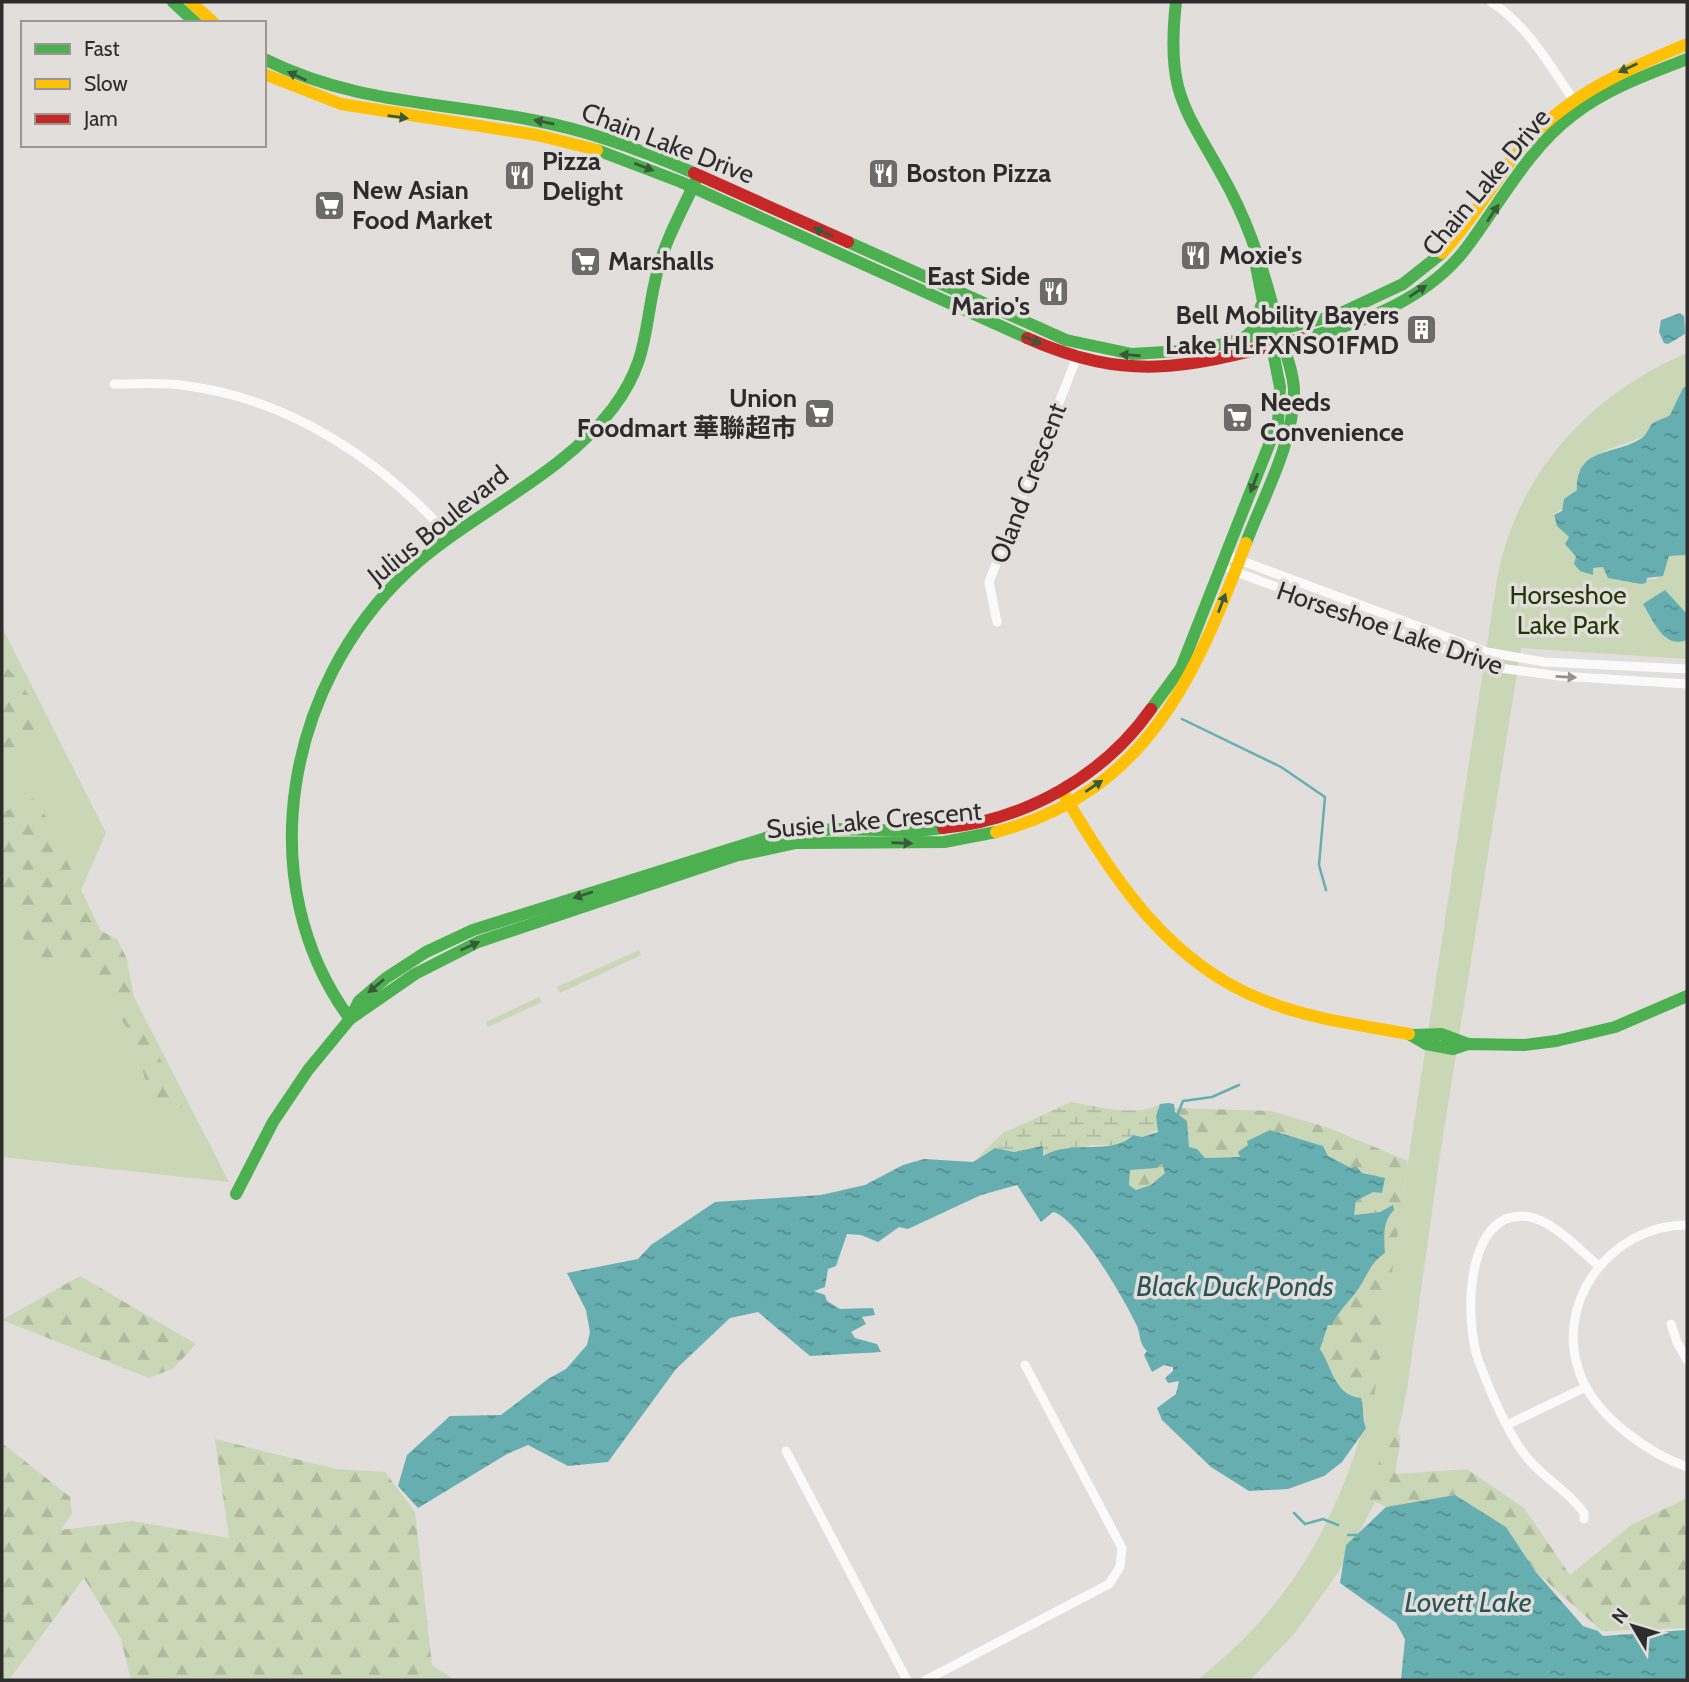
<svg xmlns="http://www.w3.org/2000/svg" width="1689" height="1682" font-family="Cabin,'Noto Sans SC',sans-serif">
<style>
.green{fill:#cad7b7}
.forest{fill:url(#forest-firs)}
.wetland{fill:url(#wetland-marsh)}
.water{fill:url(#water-ripples);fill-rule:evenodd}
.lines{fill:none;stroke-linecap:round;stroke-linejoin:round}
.stream{stroke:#66aeb0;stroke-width:2.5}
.street{stroke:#fafafa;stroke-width:9}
.fast{stroke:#4caf50;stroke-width:12}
.slow{stroke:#ffc107;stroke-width:12}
.jam{stroke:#c62828;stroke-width:12}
.oneway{fill:#385a39}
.oneway2{fill:#949393}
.labels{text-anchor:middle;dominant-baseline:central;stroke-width:7;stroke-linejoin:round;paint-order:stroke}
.street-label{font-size:26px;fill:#2e2c2c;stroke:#e2dedb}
.poi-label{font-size:26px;font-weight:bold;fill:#2e2c2c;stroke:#e2dedb;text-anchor:start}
.park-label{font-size:26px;fill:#253707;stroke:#e2dedb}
.water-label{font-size:28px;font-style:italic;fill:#295556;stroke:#e2dedb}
</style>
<defs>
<pattern id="forest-firs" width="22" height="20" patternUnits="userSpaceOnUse" patternTransform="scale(1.75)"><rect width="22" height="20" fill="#cad7b7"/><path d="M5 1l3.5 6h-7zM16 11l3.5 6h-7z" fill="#aeb99e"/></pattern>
<pattern id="wetland-marsh" width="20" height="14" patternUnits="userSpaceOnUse" patternTransform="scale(1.75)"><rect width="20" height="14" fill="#cad7b7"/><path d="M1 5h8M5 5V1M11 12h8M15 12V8" fill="none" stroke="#aeb99e"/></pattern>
<pattern id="water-ripples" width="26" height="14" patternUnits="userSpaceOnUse" patternTransform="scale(1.75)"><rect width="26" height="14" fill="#66aeb0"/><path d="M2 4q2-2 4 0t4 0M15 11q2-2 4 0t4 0" fill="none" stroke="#548e8f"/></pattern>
</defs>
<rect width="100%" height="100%" fill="#e1dedc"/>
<g class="green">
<path d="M 1687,353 L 1687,386 L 1683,388 L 1670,415 L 1651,425 L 1643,437 L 1607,450 L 1583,465 L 1577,490 L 1564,499 L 1564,508 L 1554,514 L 1554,519 L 1569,537 L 1570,552 L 1576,557 L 1574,565 L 1593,575 L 1593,568 L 1603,567 C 1612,589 1639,578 1656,579 L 1666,568 L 1669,556 L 1687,555 L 1687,659 L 1521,648 L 1440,1155 L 1407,1390 L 1397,1437 L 1373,1506 L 1338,1573 L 1294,1634 L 1250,1680 L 1197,1680 C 1297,1602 1346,1506 1374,1385 L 1497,579 C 1517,473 1590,394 1687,353 Z"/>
<polygon points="2,627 106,833 80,892 229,1182 2,1157"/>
<polygon points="639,950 641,955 560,993 557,987"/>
<polygon points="539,997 542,1002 488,1027 486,1022"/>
</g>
<g class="forest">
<polygon points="2,664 20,680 43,722 34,734 2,755"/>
<polygon points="36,797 101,931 117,939 127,959 135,1004 182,1107 154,1117 136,1042 81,957 50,970 36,964 2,895 2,813"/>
<path d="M 1174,1108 L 1271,1111 L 1329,1128 L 1408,1161 L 1371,1419 L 1363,1421 L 1361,1415 L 1364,1406 L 1338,1385 L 1320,1349 L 1328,1325 L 1332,1325 C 1339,1310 1350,1301 1359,1288 C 1368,1276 1370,1263 1385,1253 L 1383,1232 L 1388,1216 L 1380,1212 L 1354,1215 L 1356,1201 L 1373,1191 L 1356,1167 L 1351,1169 L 1328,1156 L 1323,1146 L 1270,1130 L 1249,1145 L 1240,1157 L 1205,1158 L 1197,1149 L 1189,1147 L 1188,1135 Z"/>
<polygon points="1162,1162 1165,1173 1151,1185 1136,1190 1129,1185 1130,1170 1157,1168"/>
<polygon points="80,1276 196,1344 174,1368 149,1378 2,1320"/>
<polygon points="1390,1431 1401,1436 1395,1474 1467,1469 1524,1508 1570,1575 1631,1525 1687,1498 1687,1628 1602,1631 1535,1571 1506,1527 1455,1495 1386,1507 1367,1498"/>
<polygon points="215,1439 336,1469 385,1472 415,1512 432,1665 454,1680 131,1680 121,1639 84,1578 9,1680 2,1680 2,1443 70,1497 72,1513 61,1530 132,1521 229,1538"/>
</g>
<path class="wetland" d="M 1071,1102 C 1096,1106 1137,1118 1160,1104 L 1156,1116 L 1159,1129 L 1142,1137 L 1133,1135 L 1118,1145 L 1093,1145 L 1042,1157 L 1042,1147 L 1014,1152 L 995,1148 L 976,1159 L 1003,1133 Z"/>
<g class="water">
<polygon points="1680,313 1684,316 1685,334 1668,344 1664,343 1659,332 1661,320"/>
<path d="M 1687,386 L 1687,555 L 1669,556 L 1663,576 L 1647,578 L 1646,583 L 1641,584 L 1608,578 L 1603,567 L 1593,568 L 1593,575 L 1580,571 L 1574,564 L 1576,557 L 1565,544 L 1569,537 L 1557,526 L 1554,515 L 1562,511 L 1564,499 L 1577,490 C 1576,446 1615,456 1642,438 C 1647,434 1648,429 1651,425 C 1654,421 1664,419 1670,415 L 1683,388 Z"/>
<path d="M 1665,590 L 1687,614 L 1687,640 C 1664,649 1654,622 1643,604 Z"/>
<path d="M 1169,1103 L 1174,1104 L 1175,1112 L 1187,1121 L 1189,1147 L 1197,1149 L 1205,1158 L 1240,1157 L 1238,1152 L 1248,1145 L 1247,1141 L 1270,1130 L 1323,1146 L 1328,1156 L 1351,1168 L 1356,1166 L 1362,1173 L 1385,1178 L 1382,1193 L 1373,1192 L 1356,1201 L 1354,1215 L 1380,1212 L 1393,1205 L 1394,1210 C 1382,1222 1384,1237 1385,1253 C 1370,1263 1368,1275 1359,1288 C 1350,1301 1339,1310 1332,1325 L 1328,1325 L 1320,1349 C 1332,1367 1335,1396 1361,1398 C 1365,1409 1361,1416 1366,1428 L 1342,1462 L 1324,1476 L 1288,1489 L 1249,1491 L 1211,1467 L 1162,1420 L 1157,1408 L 1176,1394 L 1179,1381 L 1168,1383 L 1165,1378 L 1173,1371 L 1173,1367 L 1164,1365 L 1152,1372 L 1144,1355 L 1147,1351 C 1139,1344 1141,1336 1137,1326 C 1126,1302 1077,1217 1053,1212 L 1041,1222 L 1017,1185 L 981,1195 L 908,1229 L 899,1227 L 878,1242 L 861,1235 L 847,1234 L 836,1266 L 828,1269 L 825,1287 L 814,1291 L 825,1295 L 827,1301 L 840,1309 L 873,1308 L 875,1315 L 862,1317 L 866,1324 L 851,1332 L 855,1338 L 877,1344 L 881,1352 L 810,1356 L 758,1312 L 730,1318 L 676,1369 L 608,1462 L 568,1466 L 528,1445 L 507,1454 L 418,1508 L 398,1486 L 407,1455 L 450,1416 L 501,1415 L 548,1379 L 566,1369 L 587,1345 L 590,1332 L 586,1310 L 567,1273 L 638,1259 L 651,1245 L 715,1202 L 821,1195 L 865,1185 L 903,1165 L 924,1159 L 973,1162 L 995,1148 L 1014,1152 L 1043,1146 L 1043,1156 C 1071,1139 1113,1156 1133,1135 L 1142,1137 L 1158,1132 L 1156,1116 L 1160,1104 ZM 1162,1163 L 1165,1173 L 1151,1185 L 1136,1190 L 1129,1185 L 1130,1170 L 1157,1168 Z"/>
<polygon points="1455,1495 1506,1527 1535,1571 1583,1626 1598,1631 1603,1636 1687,1630 1687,1680 1401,1680 1405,1639 1396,1623 1340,1583 1346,1545 1386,1507"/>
</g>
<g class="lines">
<g class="stream">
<polyline points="1182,719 1281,767 1325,797 1319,865 1326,890"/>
<polyline points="1178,1113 1183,1101 1212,1097 1239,1085"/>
<polyline points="1294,1513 1305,1524 1323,1519 1338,1525"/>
<polyline points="1348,1535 1357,1535"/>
</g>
<g class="street">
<path d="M 1491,2 C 1530,27 1551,68 1577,105"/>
<path d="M 114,384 C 139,384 163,382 188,386 C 292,400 382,461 451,538"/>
<polyline points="1226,555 1487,652 1544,662 1687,669"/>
<polyline points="1231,570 1492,667 1559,676 1687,684"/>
<polyline points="997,622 989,582 1078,354"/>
<path d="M 1687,1225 C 1610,1225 1550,1305 1582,1379 C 1599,1418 1648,1453 1687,1467"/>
<polyline points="1671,1324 1677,1342 1687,1360"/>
<polyline points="1509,1424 1586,1387"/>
<polyline points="786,1451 907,1680"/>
<path d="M 1584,1519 L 1584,1513 C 1569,1492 1547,1480 1530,1461 C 1510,1439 1490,1391 1479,1362 C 1464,1323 1464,1205 1530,1217 C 1555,1222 1580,1251 1599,1266"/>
<polyline points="926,1680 1109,1584 1120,1567 1122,1548 1025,1365"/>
</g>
<g class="fast">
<polyline points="173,2 196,23"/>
<path d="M 1176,2 C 1165,99 1188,110 1230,190 C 1253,234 1267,282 1279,330 C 1284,349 1294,373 1294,392 C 1293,445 1264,495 1246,543"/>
<path d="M 264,59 C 355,104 436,101 532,120 C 589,130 642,150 694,173"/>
<polyline points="597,150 681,182 1027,338"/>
<polyline points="848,242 1066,340 1132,354 1198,350 1337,315 1403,284 1442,253"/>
<path d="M 1303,338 C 1362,324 1429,298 1467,247 C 1500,203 1528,149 1573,115 C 1608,88 1647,75 1687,59"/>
<polyline points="1242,340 1256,327 1261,306"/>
<polyline points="1151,709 1181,668 1278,422 1280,387 1255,261"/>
<polyline points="350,1019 415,974 478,942 735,856 796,843 944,842 996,832"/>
<path d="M 350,1019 C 249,882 287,684 407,572 C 470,513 560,478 613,408 C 651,358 643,324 658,269 C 666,239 682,211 695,182"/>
<polyline points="1409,1034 1426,1044 1453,1049 1468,1044 1524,1045 1556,1041 1615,1027 1687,996"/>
<polyline points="1413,1035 1441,1034 1468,1044"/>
<polyline points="236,1194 273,1122 308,1070 350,1019 359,1001 386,978 426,952 473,930 772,836 835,829 918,831 943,828"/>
</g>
<g class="slow">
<polyline points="191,2 214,23"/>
<polyline points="264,74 341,104 537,135 597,150"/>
<path d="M 1442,253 C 1473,220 1494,180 1523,146 C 1567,95 1627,69 1687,44"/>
<path d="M 1065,796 C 1113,879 1170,964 1263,1000 C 1309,1019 1360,1025 1409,1034"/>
<path d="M 996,832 C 1147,793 1196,675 1246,543"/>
</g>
<g class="jam">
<polyline points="694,173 848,242"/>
<path d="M 1027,338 C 1135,386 1195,365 1303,338"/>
<path d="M 943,828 C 1025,820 1103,777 1151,709"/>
</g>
</g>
<defs><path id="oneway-solid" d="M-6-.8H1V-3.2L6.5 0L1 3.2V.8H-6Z" transform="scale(1.75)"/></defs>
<g class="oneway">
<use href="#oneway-solid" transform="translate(1628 68) rotate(155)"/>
<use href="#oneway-solid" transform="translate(297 76) rotate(-155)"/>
<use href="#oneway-solid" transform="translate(398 117) rotate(7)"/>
<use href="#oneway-solid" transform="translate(544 122) rotate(-169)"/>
<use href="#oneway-solid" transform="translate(644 167) rotate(21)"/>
<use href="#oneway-solid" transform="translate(1493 213) rotate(-56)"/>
<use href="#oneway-solid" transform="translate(823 232) rotate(-156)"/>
<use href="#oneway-solid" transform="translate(1418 291) rotate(-34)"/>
<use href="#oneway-solid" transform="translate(1032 340) rotate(24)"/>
<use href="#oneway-solid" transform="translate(1130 355) rotate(-176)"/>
<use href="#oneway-solid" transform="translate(1254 483) rotate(111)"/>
<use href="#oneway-solid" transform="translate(1222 603) rotate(-69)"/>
<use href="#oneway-solid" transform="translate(1094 786) rotate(-34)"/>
<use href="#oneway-solid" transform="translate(902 843) rotate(2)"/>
<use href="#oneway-solid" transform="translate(583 895) rotate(162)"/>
<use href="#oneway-solid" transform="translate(470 946) rotate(-24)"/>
<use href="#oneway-solid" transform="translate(376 986) rotate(140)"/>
</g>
<use class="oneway2" href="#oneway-solid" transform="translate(1566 677) rotate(3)"/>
<defs>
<symbol id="restaurant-square" viewBox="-11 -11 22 22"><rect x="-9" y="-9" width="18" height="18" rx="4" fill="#6d6a6a" stroke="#e2dedb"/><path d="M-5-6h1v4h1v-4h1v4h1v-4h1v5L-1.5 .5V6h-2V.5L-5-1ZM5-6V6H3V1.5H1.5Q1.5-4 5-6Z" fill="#fff"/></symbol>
<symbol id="supermarket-square" viewBox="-11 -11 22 22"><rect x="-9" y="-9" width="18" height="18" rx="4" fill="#6d6a6a" stroke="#e2dedb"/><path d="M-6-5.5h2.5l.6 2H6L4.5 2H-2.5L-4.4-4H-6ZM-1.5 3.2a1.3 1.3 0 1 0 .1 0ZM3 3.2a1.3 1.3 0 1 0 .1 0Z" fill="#fff"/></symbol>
<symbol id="building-square" viewBox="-11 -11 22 22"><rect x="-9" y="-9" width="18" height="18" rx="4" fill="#6d6a6a" stroke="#e2dedb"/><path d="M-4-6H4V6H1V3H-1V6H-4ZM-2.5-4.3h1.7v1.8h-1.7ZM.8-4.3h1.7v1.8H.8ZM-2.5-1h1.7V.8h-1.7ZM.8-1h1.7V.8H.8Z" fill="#fff"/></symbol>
</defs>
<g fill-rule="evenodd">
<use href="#restaurant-square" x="866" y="156" width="35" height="35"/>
<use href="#restaurant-square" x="502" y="158" width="35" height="35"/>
<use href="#supermarket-square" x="312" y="188" width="35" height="35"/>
<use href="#restaurant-square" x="1178" y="238" width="35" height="35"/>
<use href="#supermarket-square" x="568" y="244" width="35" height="35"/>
<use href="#restaurant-square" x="1036" y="274" width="35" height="35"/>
<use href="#building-square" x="1404" y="312" width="35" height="35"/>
<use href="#supermarket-square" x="802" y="396" width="35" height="35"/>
<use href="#supermarket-square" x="1220" y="400" width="35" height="35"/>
</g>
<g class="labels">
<g class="street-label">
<text transform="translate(668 143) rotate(21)">Chain Lake Drive</text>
<text transform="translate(1486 182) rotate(-50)">Chain Lake Drive</text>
<text transform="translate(1028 483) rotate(-69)">Oland Crescent</text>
<text transform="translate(438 525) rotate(-39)">Julius Boulevard</text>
<text transform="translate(1390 628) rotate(19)">Horseshoe Lake Drive</text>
<text transform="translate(874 820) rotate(-5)">Susie Lake Crescent</text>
</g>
<g class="poi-label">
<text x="542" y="161">Pizza<tspan x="542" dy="30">Delight</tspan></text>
<text x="906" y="173">Boston Pizza</text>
<text x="352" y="190">New Asian<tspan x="352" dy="30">Food Market</tspan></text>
<text x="1219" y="255">Moxie's</text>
<text x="608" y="261">Marshalls</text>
<text x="1030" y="276" text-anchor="end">East Side<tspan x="1030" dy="30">Mario's</tspan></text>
<text x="1399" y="315" text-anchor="end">Bell Mobility Bayers<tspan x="1399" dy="30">Lake HLFXNS01FMD</tspan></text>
<text x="797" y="398" text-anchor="end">Union<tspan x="797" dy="30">Foodmart 華聯超市</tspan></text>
<text x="1260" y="402">Needs<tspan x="1260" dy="30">Convenience</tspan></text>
</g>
<g class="park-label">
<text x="1568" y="595">Horseshoe<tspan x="1568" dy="30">Lake Park</tspan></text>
</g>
<g class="water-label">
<text x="1235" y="1286">Black Duck Ponds</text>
<text x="1468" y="1602">Lovett Lake</text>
</g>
</g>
<rect width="1689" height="1682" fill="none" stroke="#2e2c2c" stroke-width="7"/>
<rect x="21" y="21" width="245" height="126" fill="#e2dedb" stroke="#9a9795" stroke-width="2"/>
<rect x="35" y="44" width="35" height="10" fill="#4caf50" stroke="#9a9795" stroke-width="2"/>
<text x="84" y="56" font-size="21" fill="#2e2c2c">Fast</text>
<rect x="35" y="79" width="35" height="10" fill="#ffc107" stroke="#9a9795" stroke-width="2"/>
<text x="84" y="91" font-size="21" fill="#2e2c2c">Slow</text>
<rect x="35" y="114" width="35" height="10" fill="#c62828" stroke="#9a9795" stroke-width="2"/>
<text x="84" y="126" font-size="21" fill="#2e2c2c">Jam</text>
<g transform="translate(1633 1626) rotate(308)" stroke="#e2dedb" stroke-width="5" paint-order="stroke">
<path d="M0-5L12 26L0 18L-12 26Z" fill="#2e2c2c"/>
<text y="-10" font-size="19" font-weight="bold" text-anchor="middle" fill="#2e2c2c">N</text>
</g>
</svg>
